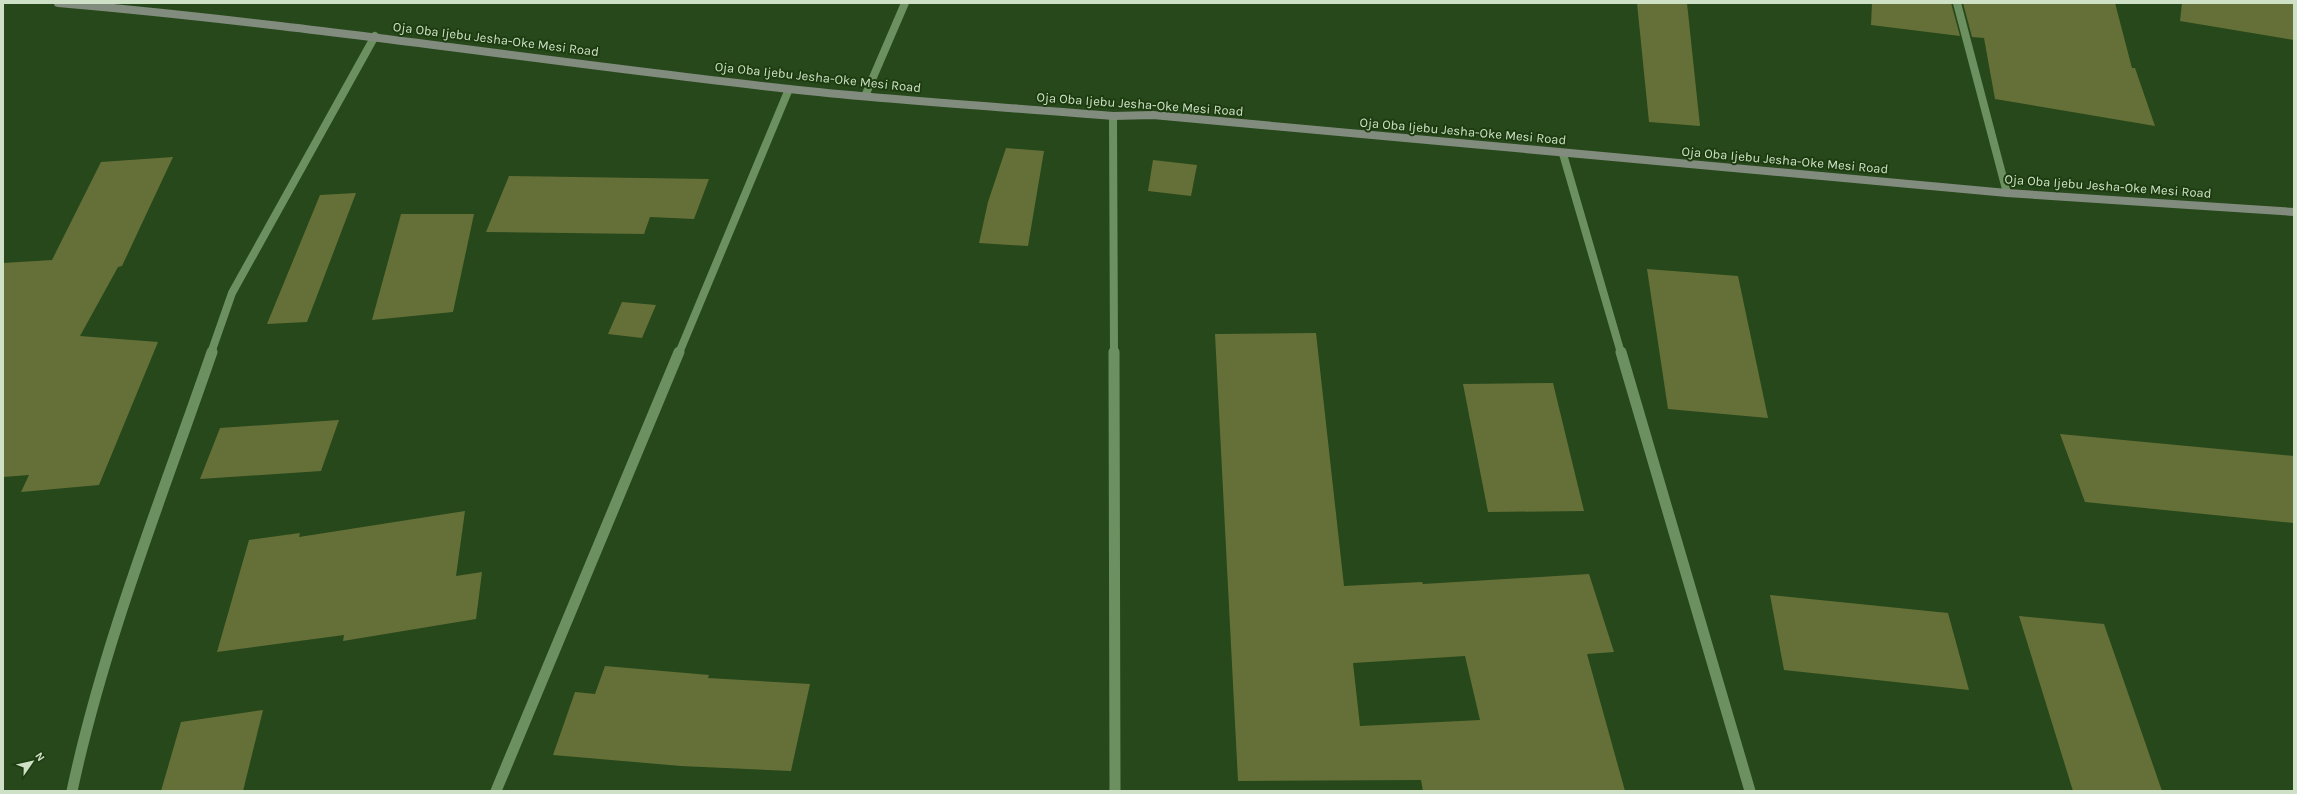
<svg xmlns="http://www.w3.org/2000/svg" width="2297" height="794" font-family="Karla,sans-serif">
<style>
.building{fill:#657038;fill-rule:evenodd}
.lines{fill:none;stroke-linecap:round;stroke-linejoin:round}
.street-far1{stroke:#6d9061;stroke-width:8}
.street{stroke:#6d9061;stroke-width:11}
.secondary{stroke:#828c7e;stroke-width:8}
.labels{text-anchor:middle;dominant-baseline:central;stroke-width:4;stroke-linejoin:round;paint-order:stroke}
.street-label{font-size:13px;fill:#cee1c7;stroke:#1d3d10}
</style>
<rect width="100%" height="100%" fill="#27481b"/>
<g class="building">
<polygon points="1637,3 1687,3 1700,126 1649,122"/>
<polygon points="1872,3 1951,3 1960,36 1871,25"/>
<polygon points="1963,3 2115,3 2132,68 2135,68 2155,126 1995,99 1984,38 1972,37"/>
<polygon points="2182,3 2294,3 2294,40 2180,21"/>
<polygon points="1006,148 1044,151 1028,246 979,243 988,202"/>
<polygon points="173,157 122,266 118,267 80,336 158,342 99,485 21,492 29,475 3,477 3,263 52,260 101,162"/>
<polygon points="1153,160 1197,165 1191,196 1148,191"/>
<polygon points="509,176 709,179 694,219 650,217 644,234 486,232"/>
<polygon points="356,193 307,322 267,324 320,195"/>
<polygon points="401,214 474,214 453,312 372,320"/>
<polygon points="1647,269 1738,276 1768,418 1668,409"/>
<polygon points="622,302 656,305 642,338 608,334"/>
<path d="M 1316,333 L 1344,586 L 1422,582 L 1423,584 L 1589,574 L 1614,652 L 1587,654 L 1625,791 L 1423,791 L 1421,780 L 1238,781 L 1215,334 ZM 1465,656 L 1480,720 L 1360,726 L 1353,663 Z"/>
<polygon points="1553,383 1584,511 1488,512 1463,384"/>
<polygon points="339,420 321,471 200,479 220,428"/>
<polygon points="2060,434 2294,456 2294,523 2085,502"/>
<polygon points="465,511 456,576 482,572 476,619 343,641 344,635 217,652 249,540 300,533 299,537"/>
<polygon points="1770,595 1948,613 1969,690 1784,670"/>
<polygon points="2019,616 2104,624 2162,791 2073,791"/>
<polygon points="605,666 709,675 708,678 810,684 791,771 681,766 553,755 575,692 595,694"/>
<polygon points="263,710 243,791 161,791 181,722"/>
</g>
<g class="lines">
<g class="street-far1">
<polyline points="1957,3 2007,193"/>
<polyline points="865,96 905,3"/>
<polyline points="1113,116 1114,353"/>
<polyline points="1563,154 1621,353"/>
<polyline points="211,353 232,293 375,36"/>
<polyline points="679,353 789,89"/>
</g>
<g class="street">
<polyline points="1114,352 1115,791"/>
<polyline points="1621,352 1750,791"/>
<path d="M 72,791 C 104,641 162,497 212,352"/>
<polyline points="496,791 679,352"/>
</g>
<path class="secondary" d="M 58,3 C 303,24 545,62 789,89 C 897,101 1005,107 1113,116 L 1153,115 L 2007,193 L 2294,212"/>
</g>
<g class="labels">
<g class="street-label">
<text transform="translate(496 39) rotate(7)">Oja Oba Ijebu Jesha-Oke Mesi Road</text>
<text transform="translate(818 77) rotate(6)">Oja Oba Ijebu Jesha-Oke Mesi Road</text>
<text transform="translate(1140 104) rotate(4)">Oja Oba Ijebu Jesha-Oke Mesi Road</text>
<text transform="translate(1463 131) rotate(5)">Oja Oba Ijebu Jesha-Oke Mesi Road</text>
<text transform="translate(1785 160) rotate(5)">Oja Oba Ijebu Jesha-Oke Mesi Road</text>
<text transform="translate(2108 186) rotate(4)">Oja Oba Ijebu Jesha-Oke Mesi Road</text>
</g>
</g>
<rect width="2297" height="794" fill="none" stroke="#cee1c7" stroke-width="8"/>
<g transform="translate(32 762) rotate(56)" stroke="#1d3d10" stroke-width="3" paint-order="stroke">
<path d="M0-3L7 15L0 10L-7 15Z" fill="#cee1c7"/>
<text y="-6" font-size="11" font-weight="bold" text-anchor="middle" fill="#cee1c7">N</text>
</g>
</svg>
